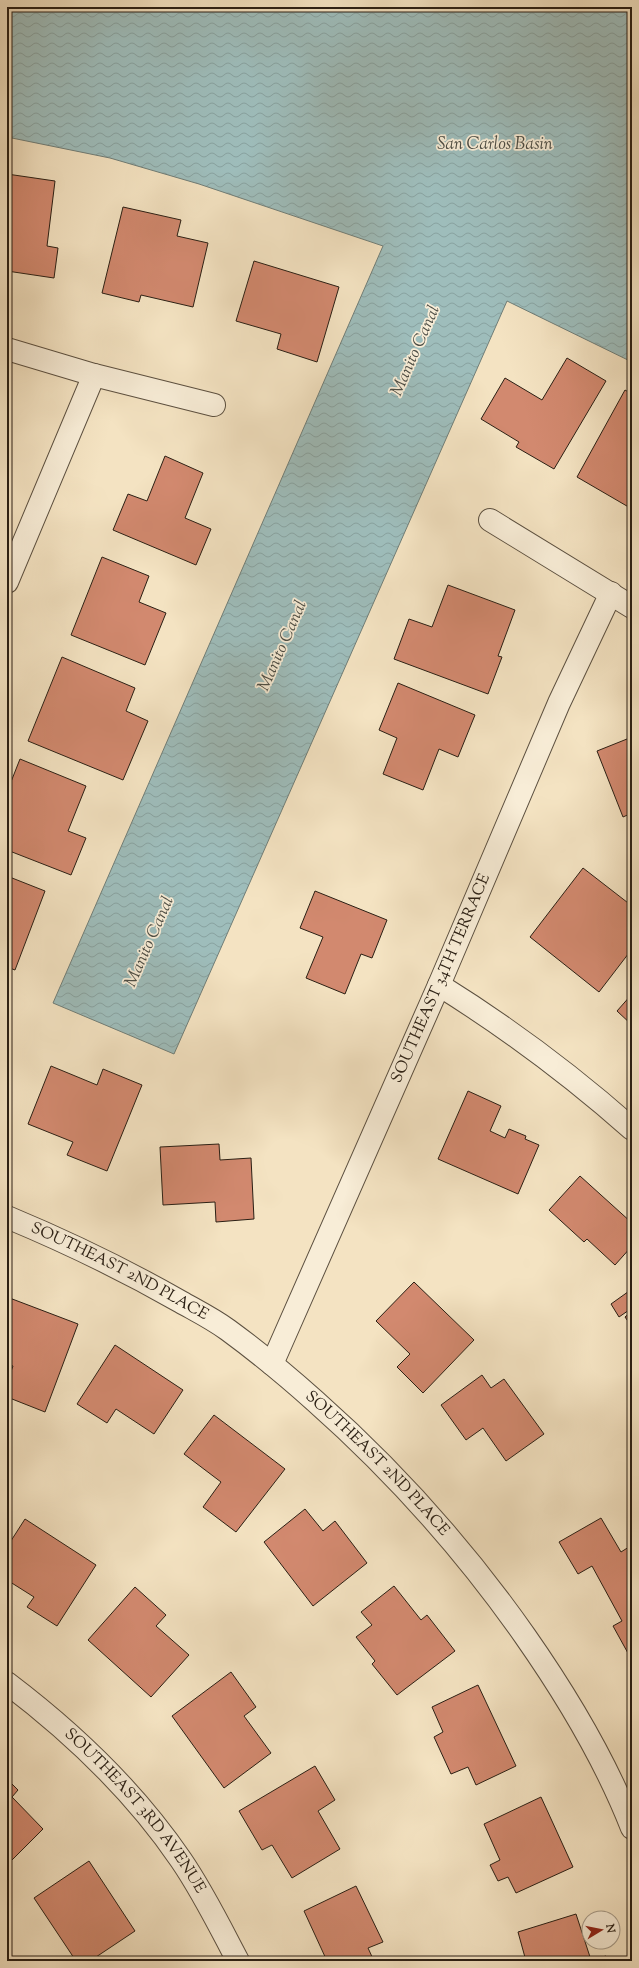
<svg xmlns="http://www.w3.org/2000/svg" width="639" height="1968" font-family="'Sorts Mill Goudy',serif">
<style>
.water{fill:url(#water-waves);stroke:#707e78}
.building{fill:#d2896f;stroke:#2a1f14}
.lines{fill:none;stroke-linecap:round;stroke-linejoin:round}
.street-casing{stroke:#5c5040;stroke-width:24}
.street{stroke:#f8edd7;stroke-width:22}
.labels{text-anchor:middle;dominant-baseline:central;stroke-width:3.5;stroke-linejoin:round;paint-order:stroke}
.street-label{font-size:16px;fill:#2a1f14;stroke:#f8edd7}
.water-label{font-size:17px;font-style:italic;fill:#4d4e46;stroke:#f8edd7}
</style>
<defs>
<pattern id="water-waves" width="16" height="10" patternUnits="userSpaceOnUse"><rect width="16" height="10" fill="#9ebdbb"/><path d="M0 5q4-4 8 0t8 0" fill="none" stroke="#88a2a0"/></pattern>
</defs>
<rect width="100%" height="100%" fill="#f4e3c2"/>
<filter id="stains"><feTurbulence type="fractalNoise" baseFrequency=".005" numOctaves="4"/><feColorMatrix values="0 0 0 0 .2 0 0 0 0 .09 0 0 0 0 .02 0 0 0 .5 -.17"/></filter>
<radialGradient id="worn" r=".72"><stop offset=".6" stop-color="#630" stop-opacity="0"/><stop offset="1" stop-color="#630" stop-opacity=".3"/></radialGradient>
<polygon class="water" points="7,7 632,7 632,362 507,301 174,1054 53,1003 383,246 199,184 110,158 7,137"/>
<g class="building">
<polygon points="7,174 55,181 47,246 58,248 54,278 7,271 10,241 7,241"/>
<polygon points="123,207 181,220 177,236 208,243 193,307 141,295 139,302 102,293"/>
<polygon points="254,261 339,287 317,362 277,349 281,334 236,321"/>
<polygon points="567,358 606,381 554,469 516,447 519,442 481,419 505,378 542,400"/>
<polygon points="625,390 632,394 632,509 577,477"/>
<polygon points="165,456 203,473 185,518 211,529 196,565 113,530 128,494 147,501"/>
<polygon points="102,557 149,576 139,602 166,613 145,665 71,635"/>
<polygon points="448,585 515,610 498,656 502,657 488,694 394,659 409,619 432,627"/>
<polygon points="62,657 135,688 126,711 148,721 123,780 28,741"/>
<polygon points="398,683 475,715 458,757 439,749 423,790 383,774 397,738 379,730"/>
<polygon points="632,737 632,813 623,817 597,751"/>
<polygon points="20,759 86,786 68,831 86,838 71,875 7,850 7,792"/>
<polygon points="583,868 632,906 632,949 599,992 530,937"/>
<polygon points="7,876 45,891 15,970 7,967"/>
<polygon points="315,891 387,920 372,958 361,954 345,994 306,978 323,937 300,928"/>
<polygon points="632,994 632,1025 617,1011"/>
<polygon points="51,1066 97,1085 103,1069 142,1085 107,1171 67,1155 73,1142 28,1124"/>
<polygon points="468,1091 501,1106 490,1131 505,1138 509,1129 526,1136 525,1139 539,1145 518,1194 438,1159"/>
<polygon points="219,1144 220,1160 251,1158 254,1219 216,1222 215,1202 163,1205 160,1147"/>
<polygon points="580,1176 632,1223 632,1246 615,1265 587,1239 584,1242 549,1210"/>
<polygon points="414,1282 474,1340 423,1393 397,1367 410,1354 376,1321"/>
<polygon points="632,1289 632,1308 619,1317 611,1304"/>
<polygon points="7,1297 78,1324 45,1412 7,1397 7,1382 13,1366 7,1364"/>
<polygon points="632,1311 632,1327 625,1317"/>
<polygon points="115,1345 183,1390 154,1434 116,1409 107,1423 77,1404"/>
<polygon points="482,1375 491,1388 504,1379 544,1434 506,1461 483,1428 466,1440 441,1405"/>
<polygon points="214,1415 285,1469 236,1532 203,1507 221,1482 184,1454"/>
<polygon points="305,1509 323,1531 335,1521 367,1563 313,1606 264,1542"/>
<polygon points="601,1518 621,1552 632,1545 632,1653 629,1655 613,1626 622,1621 592,1566 578,1574 559,1542"/>
<polygon points="25,1519 96,1565 57,1626 27,1607 34,1597 7,1580 7,1547"/>
<polygon points="394,1586 421,1620 427,1615 455,1651 397,1695 372,1664 375,1661 356,1637 372,1625 361,1612"/>
<polygon points="135,1587 166,1615 156,1626 189,1655 151,1697 88,1640"/>
<polygon points="231,1672 256,1707 244,1716 271,1753 224,1788 172,1716"/>
<polygon points="478,1685 516,1766 476,1785 468,1767 451,1774 434,1737 443,1732 432,1707"/>
<polygon points="315,1766 335,1800 318,1811 340,1849 292,1878 272,1845 262,1850 239,1811"/>
<polygon points="7,1779 18,1790 12,1797 43,1829 10,1862 7,1860"/>
<polygon points="541,1797 573,1867 516,1893 508,1877 498,1881 490,1865 500,1860 484,1824"/>
<polygon points="89,1861 135,1931 90,1961 76,1961 34,1898"/>
<polygon points="356,1886 383,1942 368,1948 374,1961 327,1961 304,1911"/>
<polygon points="576,1914 591,1960 606,1956 607,1961 526,1961 518,1932"/>
</g>
<g class="lines">
<defs>
<g id="street">
<polyline points="7,349 94,375 214,405"/>
<polyline points="490,520 632,607"/>
<polyline points="7,582 94,375"/>
<path d="M 439,985 C 508,1028 571,1075 632,1129"/>
<path id="s1" d="M 7,1217 C 67,1242 125,1270 181,1302 C 197,1311 213,1319 228,1330 C 258,1352 287,1376 315,1401 C 394,1471 464,1549 525,1636 C 567,1696 605,1759 632,1828"/>
<path id="s2" d="M 272,1364 L 439,985 L 559,703 L 611,593"/>
<path id="s3" d="M 7,1683 C 73,1733 134,1791 181,1860 C 203,1892 220,1927 238,1961"/>
</g>
</defs>
<use href="#street" class="street-casing"/>
<use href="#street" class="street"/>
</g>
<g class="labels">
<g class="street-label">
<text stroke="none"><textPath href="#s2" startOffset="421">SOUTHEAST 34TH TERRACE</textPath></text>
<text stroke="none"><textPath href="#s1" startOffset="125">SOUTHEAST 2ND PLACE</textPath></text>
<text stroke="none"><textPath href="#s1" startOffset="449">SOUTHEAST 2ND PLACE</textPath></text>
<text stroke="none"><textPath href="#s3" startOffset="182">SOUTHEAST 3RD AVENUE</textPath></text>
</g>
<g class="water-label">
<text x="495" y="145">San Carlos Basin</text>
<text transform="translate(416 351) rotate(-66)">Manito Canal</text>
<text transform="translate(283 646) rotate(-66)">Manito Canal</text>
<text transform="translate(150 942) rotate(-66)">Manito Canal</text>
</g>
</g>
<rect width="639" height="1968" fill="none" stroke="#f4e3c2" stroke-width="24"/>
<rect x="8" y="8" width="623" height="1952" fill="none" stroke="#2a1f14" stroke-width="2"/>
<rect x="12" y="12" width="615" height="1944" fill="none" stroke="#2a1f14"/>
<g transform="translate(601 1930) rotate(80)"><circle r="19" fill="#f8edd7" stroke="#a69b89"/>
<path d="M0-3L7 15L0 10L-7 15Z" fill="#8f2418"/>
<text y="-6" font-size="11" font-weight="bold" text-anchor="middle" fill="#2a1f14">N</text>
</g>
<rect width="100%" height="100%" filter="url(#stains)"/>
<rect width="100%" height="100%" fill="url(#worn)"/>
</svg>
